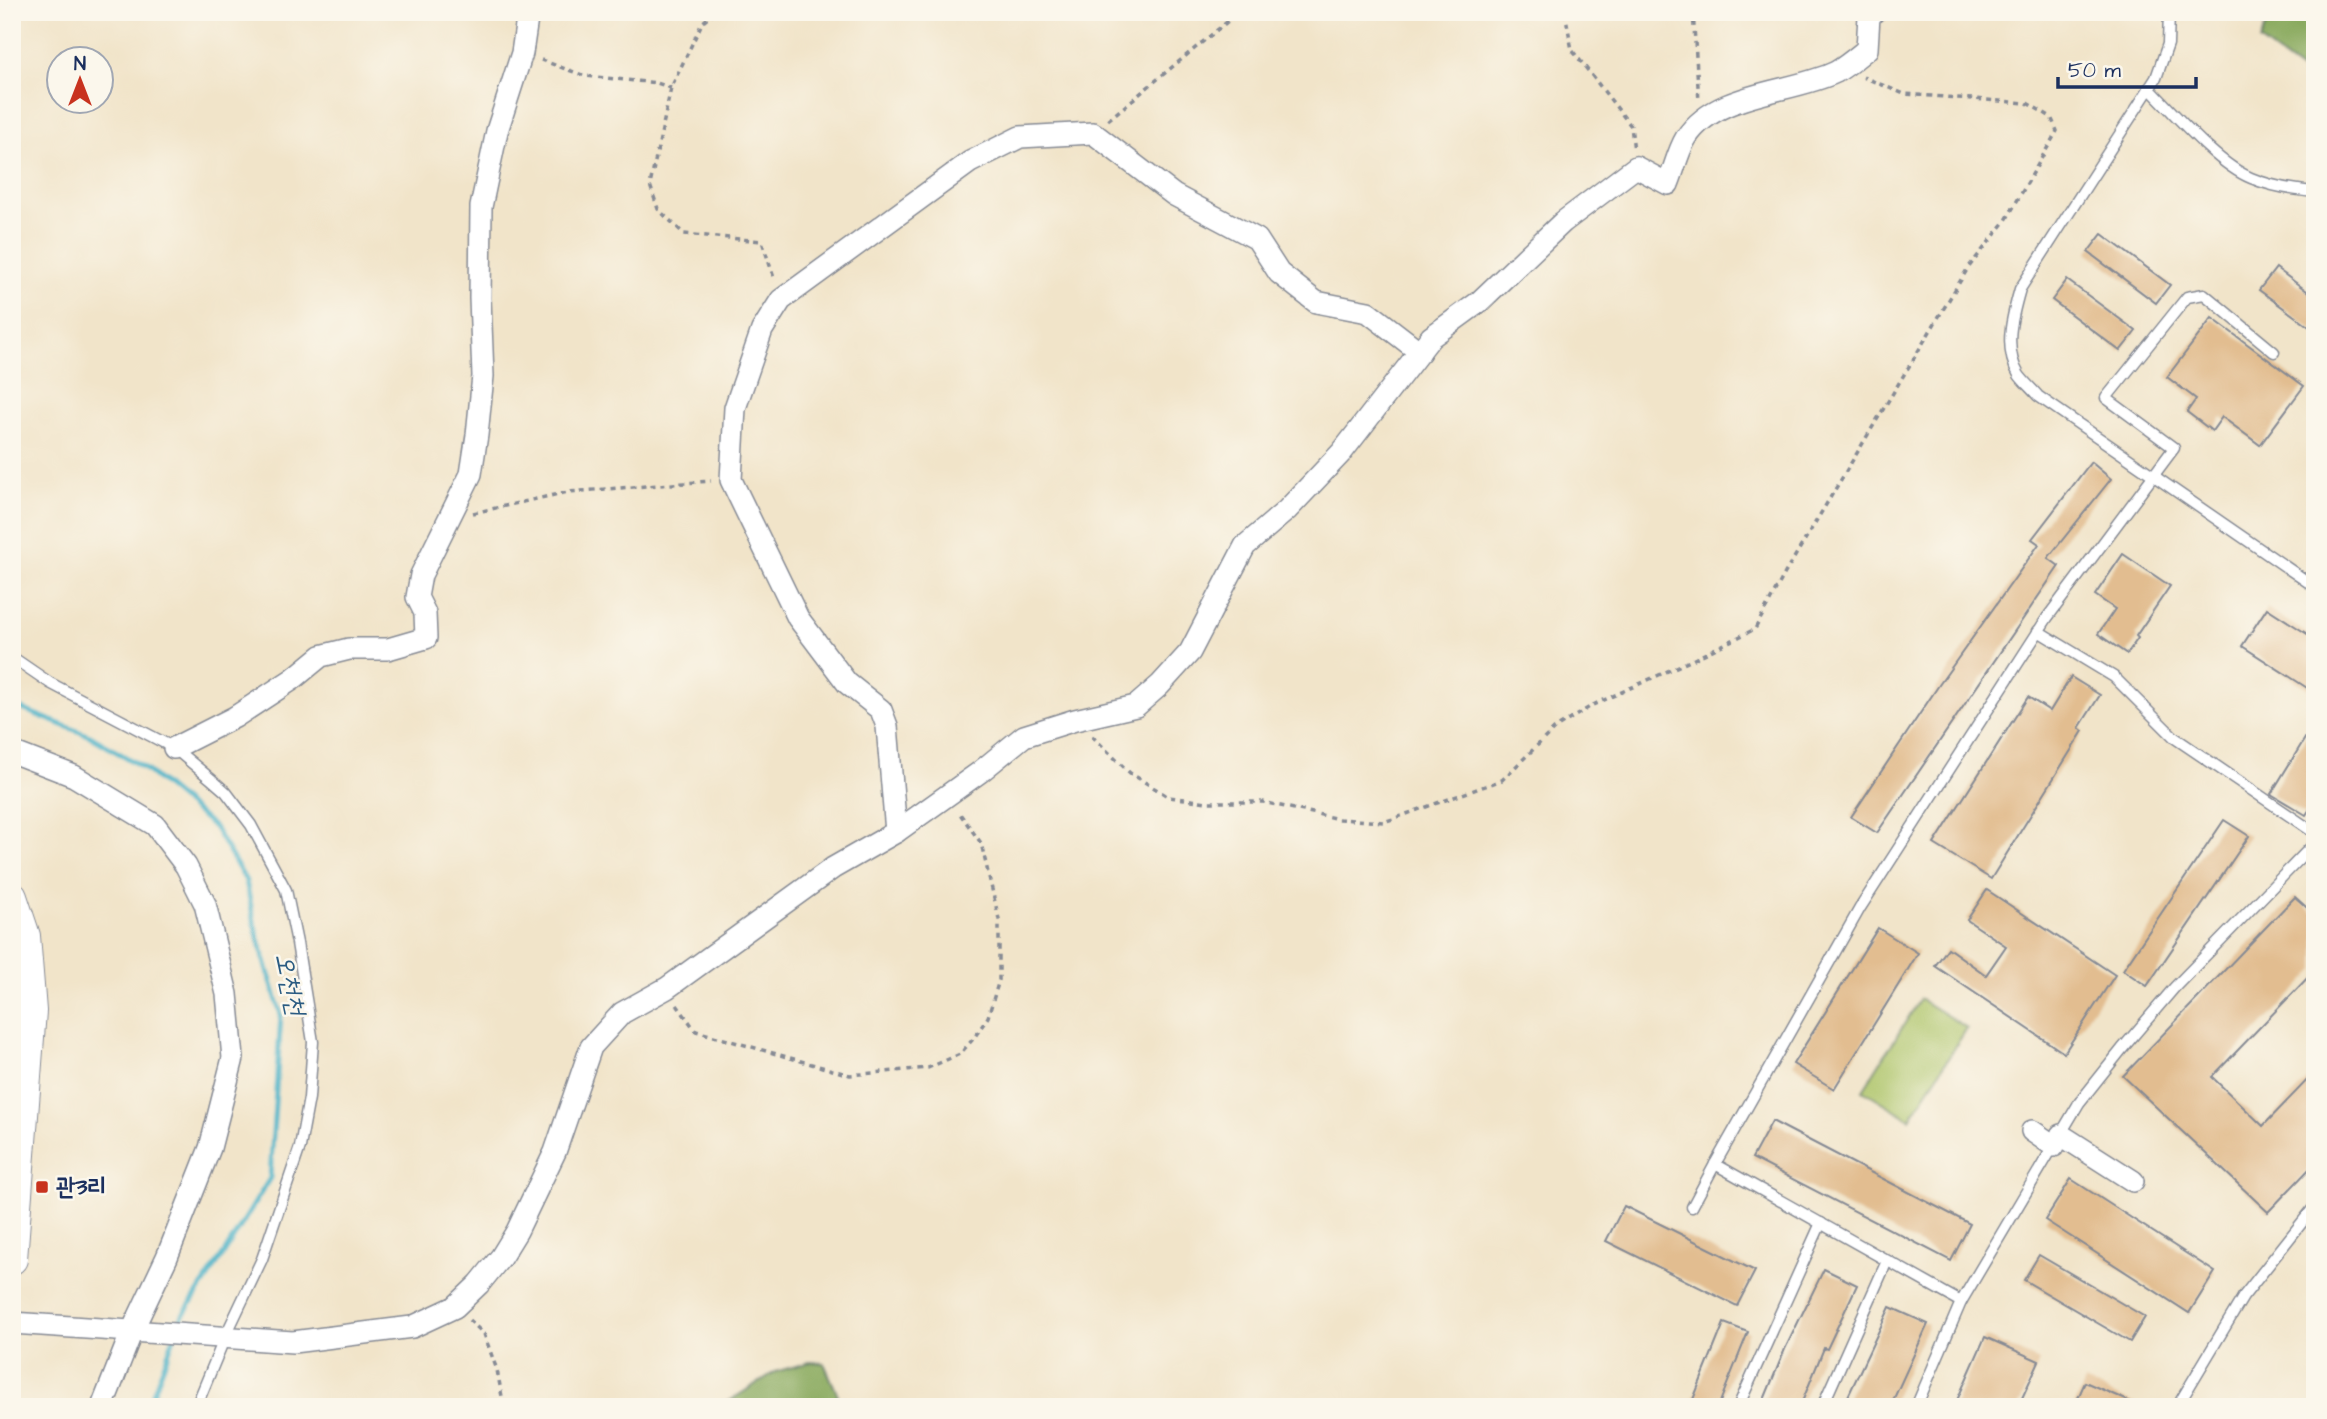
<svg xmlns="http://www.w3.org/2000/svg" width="2327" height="1419" font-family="'Architects Daughter','Poor Story',sans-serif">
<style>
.green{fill:#aec56a;stroke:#647a64;stroke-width:2}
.forest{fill:#8aaa5e;stroke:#526c5e;stroke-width:2}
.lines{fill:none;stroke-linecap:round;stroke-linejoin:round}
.stream{stroke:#48b1c6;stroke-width:5}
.building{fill:#e2bd90}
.service-casing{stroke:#868a94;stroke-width:13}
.minor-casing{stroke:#868a94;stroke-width:24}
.secondary-casing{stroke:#868a94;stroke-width:32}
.path{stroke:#868a94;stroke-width:3.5;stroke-dasharray:5 5;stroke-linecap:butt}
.service{stroke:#fff;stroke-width:10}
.minor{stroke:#fff;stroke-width:21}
.secondary{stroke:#fff;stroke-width:30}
.poi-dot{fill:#c8321e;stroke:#fbf7ec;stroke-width:2.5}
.labels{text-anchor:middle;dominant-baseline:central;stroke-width:5;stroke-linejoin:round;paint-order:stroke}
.poi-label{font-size:24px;font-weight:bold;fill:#1b2f5e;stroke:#fbf7ec;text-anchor:start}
.water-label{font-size:26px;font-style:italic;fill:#2b5c82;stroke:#fbf7ec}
</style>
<rect width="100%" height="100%" fill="#fbf7ec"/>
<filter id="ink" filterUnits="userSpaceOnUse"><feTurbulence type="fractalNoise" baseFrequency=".0143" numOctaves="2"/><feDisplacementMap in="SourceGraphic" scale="14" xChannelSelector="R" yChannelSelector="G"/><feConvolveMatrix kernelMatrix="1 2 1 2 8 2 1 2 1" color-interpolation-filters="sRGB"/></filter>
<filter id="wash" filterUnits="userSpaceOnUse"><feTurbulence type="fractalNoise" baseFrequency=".00686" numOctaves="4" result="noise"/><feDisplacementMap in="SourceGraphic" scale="28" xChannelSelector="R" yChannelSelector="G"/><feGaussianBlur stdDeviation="1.57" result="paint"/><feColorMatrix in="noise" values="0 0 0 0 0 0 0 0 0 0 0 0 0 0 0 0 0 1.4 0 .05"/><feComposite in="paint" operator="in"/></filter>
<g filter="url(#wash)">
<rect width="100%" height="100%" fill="#f1e4c9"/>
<polygon class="green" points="1920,999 1967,1028 1910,1119 1863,1090"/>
<g class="forest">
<polygon points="2271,12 2315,12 2315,81 2260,41"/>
<polygon points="810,1362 824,1363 843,1407 720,1407 775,1372"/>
</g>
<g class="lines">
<g class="stream">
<polyline points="12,705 90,736 144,768 214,827 246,881 256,931 281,1015 270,1178 223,1255 183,1315 177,1329"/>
<polyline points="148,1407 174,1338"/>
</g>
</g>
<g id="blocks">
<g class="building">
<polygon points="2102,234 2170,285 2156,303 2088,252"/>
<polygon points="2276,268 2315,297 2315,331 2259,290"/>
<polygon points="2067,280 2136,331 2120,351 2052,300"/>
<polygon points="2212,318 2304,386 2260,445 2222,417 2212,431 2187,412 2196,399 2167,377"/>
<polygon points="2091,462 2111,479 2048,558 2059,566 1877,833 1851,817 1939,685 2039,544 2032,539"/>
<polygon points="2123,554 2170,586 2136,636 2138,638 2127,654 2098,634 2115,609 2095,595"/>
<polygon points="2267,608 2315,639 2315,693 2242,646"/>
<polygon points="2071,677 2100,695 2079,728 2083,731 1991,879 1934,844 2028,697 2050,711"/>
<polygon points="2315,722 2315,801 2306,815 2271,794"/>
<polygon points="2224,820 2249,836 2147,986 2123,970"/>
<polygon points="1987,890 2115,975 2064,1053 1935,966 1948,948 1986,975 2006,946 1967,920"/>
<polygon points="2295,897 2315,915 2315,970 2212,1077 2263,1126 2315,1072 2315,1163 2268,1212 2123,1076"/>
<polygon points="1878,928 1918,953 1834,1089 1793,1064"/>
<polygon points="1772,1121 1970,1224 1951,1261 1752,1158"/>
<polygon points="2071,1179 2215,1272 2189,1313 2045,1220"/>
<polygon points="1624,1206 1755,1271 1737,1306 1606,1241"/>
<polygon points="2039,1255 2145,1317 2130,1342 2024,1280"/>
<polygon points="1824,1269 1857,1285 1827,1349 1824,1348 1800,1407 1761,1407 1785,1349"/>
<polygon points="1890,1307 1928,1324 1890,1407 1843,1407"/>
<polygon points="1724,1323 1748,1332 1718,1407 1705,1407 1692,1402"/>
<polygon points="1985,1337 2039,1361 2018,1407 1954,1407"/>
<polygon points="2085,1382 2142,1407 2074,1407"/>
</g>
</g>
</g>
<g filter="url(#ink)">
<use href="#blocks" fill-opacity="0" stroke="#868a94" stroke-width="2"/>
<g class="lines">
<defs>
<g id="service">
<path d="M 2169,12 L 2168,44 L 2156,78 L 2020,289 C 2012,317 2003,348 2019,375 C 2024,382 2032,389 2038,396 L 2315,587"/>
<path d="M 2149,88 C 2176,115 2217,164 2251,178 C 2272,187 2293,190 2315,192"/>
<polyline points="2038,631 2114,677 2175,738 2315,833"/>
<polyline points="12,657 50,683 174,748 211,779 226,792 251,825 286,890 297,943 313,1042 309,1098 300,1147 262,1259 225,1337 196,1407"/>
<polyline points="1692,1207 1715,1164"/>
<polyline points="1961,1302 1715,1164 1860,908 2047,618 2174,448 2106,398 2187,297 2204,294 2274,352"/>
<polyline points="1738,1407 1821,1223"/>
<polyline points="1822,1407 1887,1261"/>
<polyline points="1916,1407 1961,1302 2079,1103 2122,1049 2174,988 2315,843"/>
<polyline points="2177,1407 2243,1297 2315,1206"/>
</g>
<g id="minor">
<polyline points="174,748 235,717 293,679 321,656 349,649 388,649 426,638 425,613 417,597 421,575 471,474 477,435 483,376 480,298 481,207 497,131 522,53 528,12"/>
<polyline points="12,752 74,776 155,825 186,866 205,904 227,994 233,1058 210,1148 167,1257 132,1331 102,1407"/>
<polyline points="896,832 887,726 881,710 847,683 798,618 731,480 735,408 762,330 781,300 970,162 1020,137 1093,133 1174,195 1257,239 1279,273 1316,302 1368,312 1420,352"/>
<polyline points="2032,1131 2054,1146"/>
<polyline points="2061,1135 2133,1181"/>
<path d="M 12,1323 L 293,1342 L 412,1327 L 455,1307 L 479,1284 L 501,1257 L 517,1231 L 555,1152 L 591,1047 L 622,1013 L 667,988 L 833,868 L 896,832 L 980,772 L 1024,736 L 1075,720 L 1136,706 L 1160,685 L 1190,652 L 1245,546 L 1287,510 L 1342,452 L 1431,337 L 1479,302 L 1563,222 L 1636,167 L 1668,184 C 1674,170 1678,151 1686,138 C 1716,91 1790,94 1836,72 C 1847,66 1857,57 1867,49 L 1869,16 L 1874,12"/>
</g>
<polyline id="secondary" points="12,897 25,936 31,1011 12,1259"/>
</defs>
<use href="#service" class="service-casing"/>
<use href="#minor" class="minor-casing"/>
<use href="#secondary" class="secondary-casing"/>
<g class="path">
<polyline points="715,12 702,23 671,88 650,185 658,209 684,234 762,241 775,281"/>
<polyline points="1565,12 1572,50 1631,126 1634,151"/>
<polyline points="1693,12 1699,101"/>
<polyline points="541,60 585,76 657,83 671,88"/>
<polyline points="1108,120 1239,12"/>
<polyline points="473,513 568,492 711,481"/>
<polyline points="1092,736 1130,773 1169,797 1207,802 1263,802 1339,819 1384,822 1502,780 1554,729 1593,705 1692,660 1755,629 1785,573 1968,268 2005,222 2057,131 2051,117 2027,103 1904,94 1863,77"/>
<polyline points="677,1005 696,1031 850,1075 928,1068 960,1054 974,1038 988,1017 999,980 999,919 981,843 958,811"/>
<polyline points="469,1320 484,1334 497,1370 504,1407"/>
</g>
<use href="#service" class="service"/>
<use href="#minor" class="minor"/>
<use href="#secondary" class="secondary"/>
</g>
</g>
<rect class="poi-dot" x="35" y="1180" width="14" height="14" rx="3.5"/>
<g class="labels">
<g class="poi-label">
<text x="56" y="1187">관3리</text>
</g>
<g class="water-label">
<text transform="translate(290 984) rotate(78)">오천천</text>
</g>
</g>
<rect width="2327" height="1419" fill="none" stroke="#fbf7ec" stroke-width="42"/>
<g transform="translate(80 80)"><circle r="33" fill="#fbf7ec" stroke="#a1a7b3" stroke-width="2"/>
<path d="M0-5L12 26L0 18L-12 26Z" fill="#c8321e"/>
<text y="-10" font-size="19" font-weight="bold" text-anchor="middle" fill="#1b2f5e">N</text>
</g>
<path d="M2058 77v10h138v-10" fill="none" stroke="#1b2f5e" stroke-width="3.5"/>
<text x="2068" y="77" font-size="21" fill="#1b2f5e" stroke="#fbf7ec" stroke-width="5" paint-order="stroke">50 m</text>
</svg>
